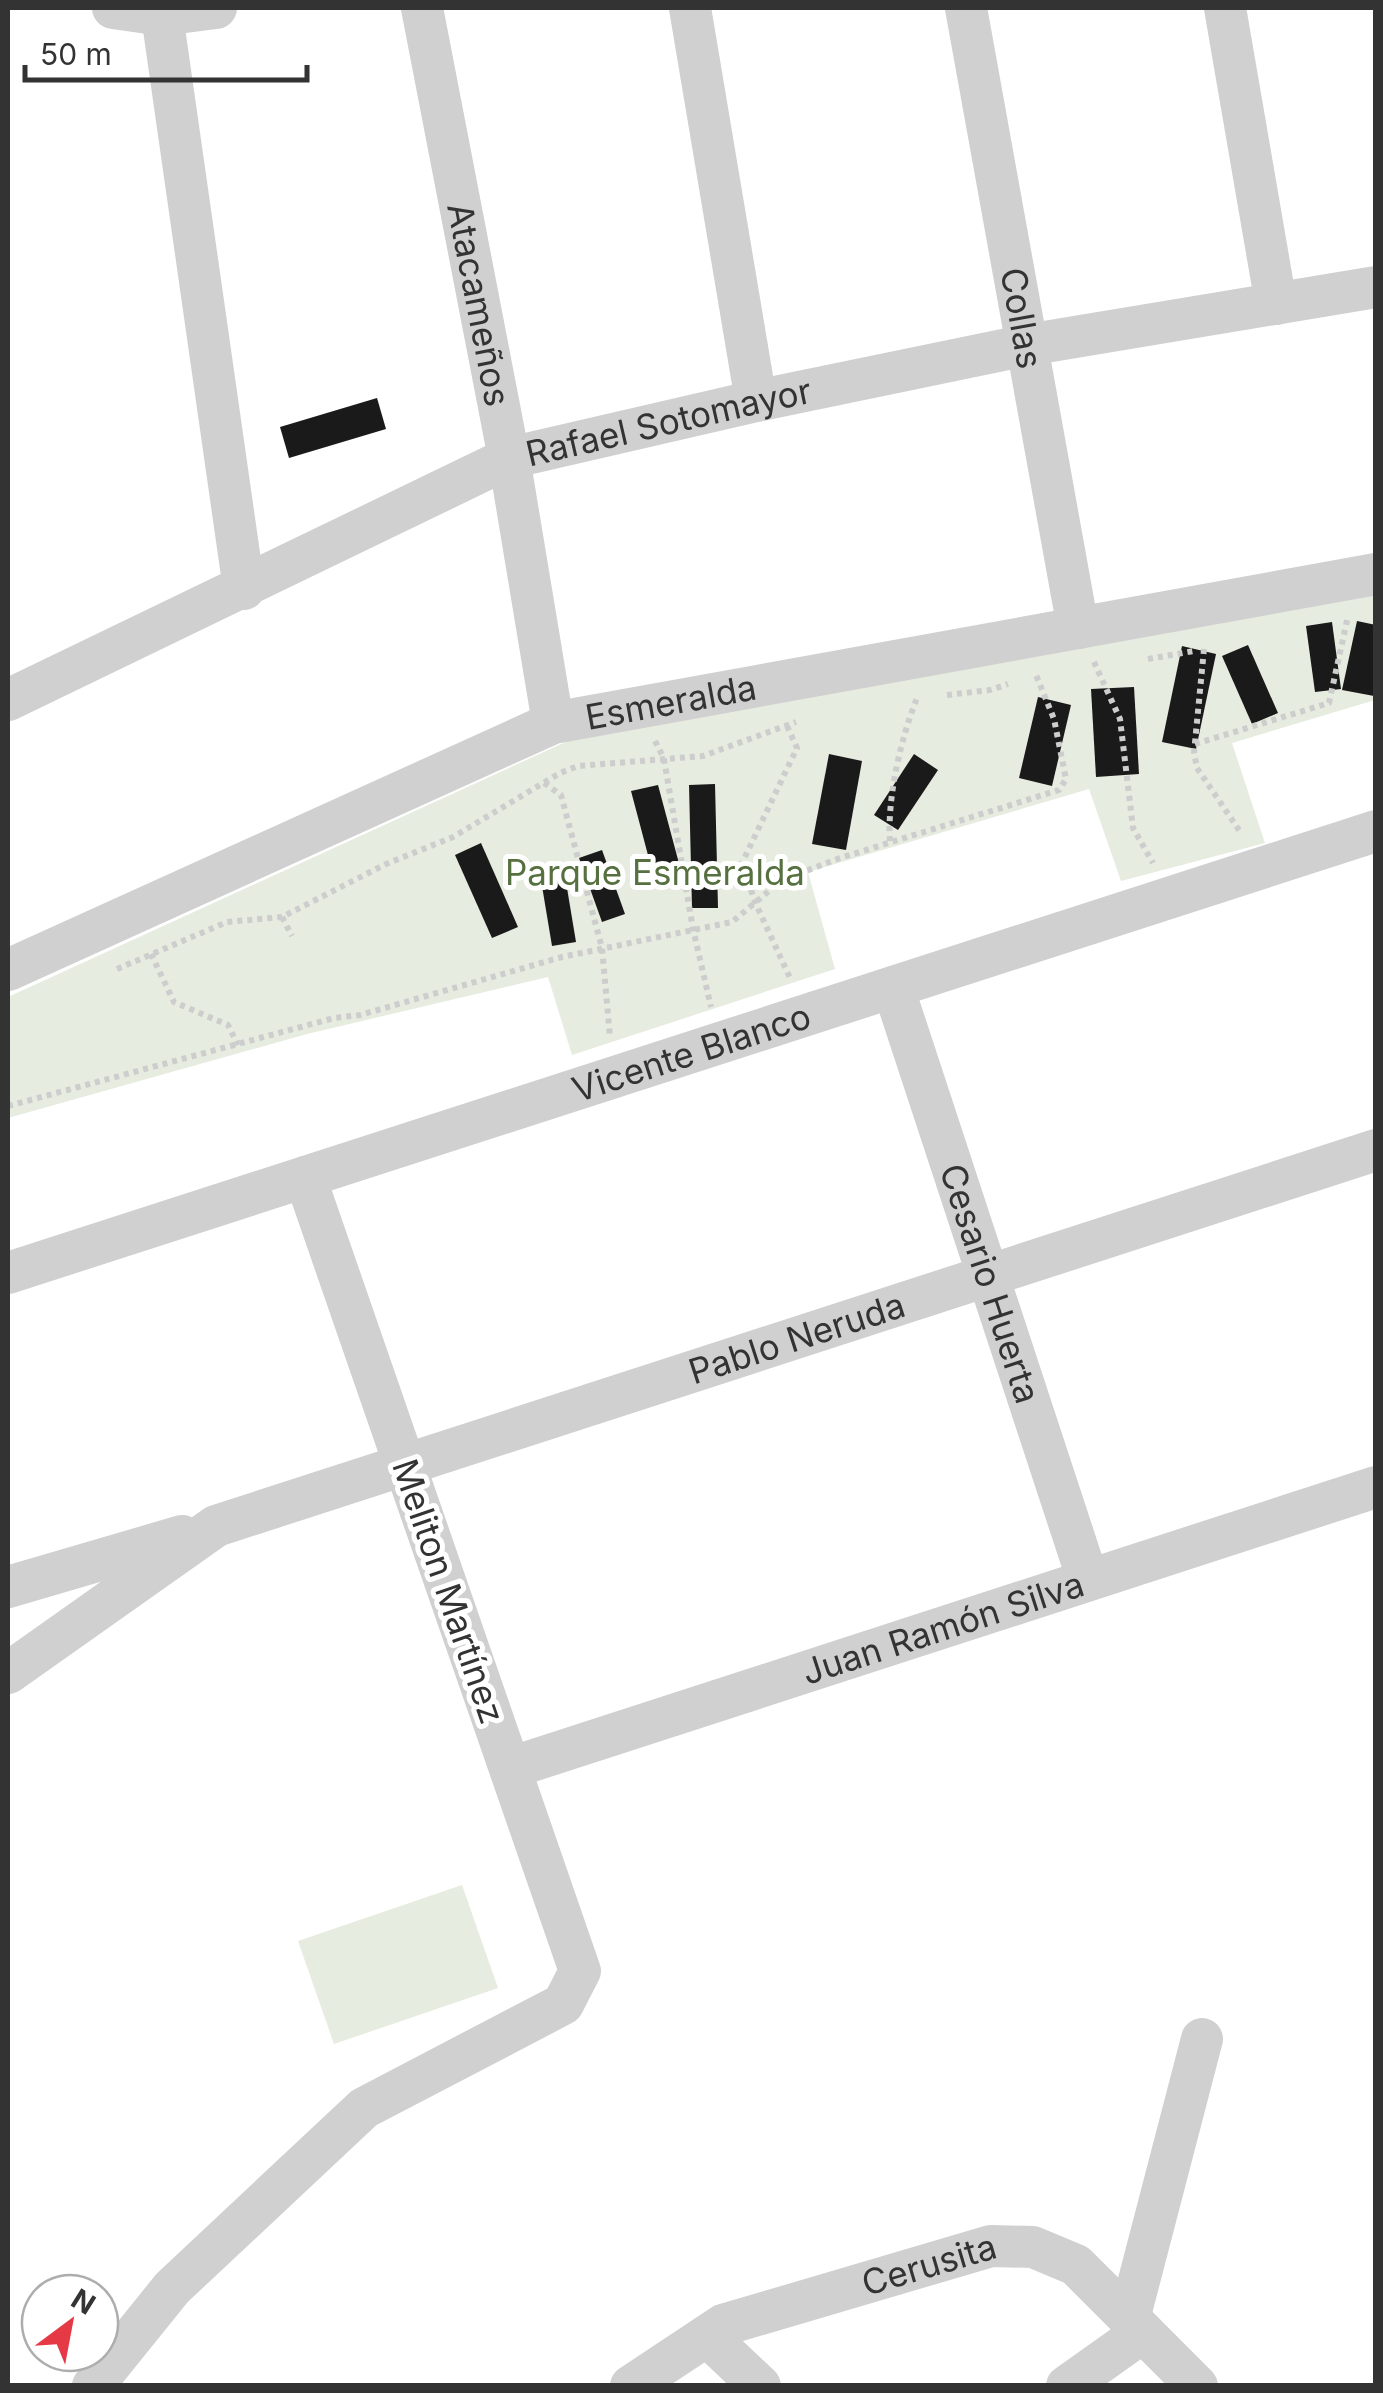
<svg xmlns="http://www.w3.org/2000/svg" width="1383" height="2393" font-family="Inter,sans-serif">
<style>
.green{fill:#e6ecdf}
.building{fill:#1a1a1a}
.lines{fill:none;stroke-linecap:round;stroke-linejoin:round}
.path{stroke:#cdcdcd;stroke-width:6;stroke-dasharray:5 5;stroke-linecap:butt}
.street{stroke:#d0d0d0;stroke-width:42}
.labels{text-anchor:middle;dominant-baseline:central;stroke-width:10;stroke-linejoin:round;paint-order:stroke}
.street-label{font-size:35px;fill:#333;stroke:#fff}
.park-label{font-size:35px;fill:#56703f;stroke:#fff}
</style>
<rect width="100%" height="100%" fill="#fff"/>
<g class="green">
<polygon points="1375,586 1375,700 1232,743 1265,843 1121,881 1089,789 808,872 835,969 572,1055 548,977 307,1034 8,1118 8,997 583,734"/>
<polygon points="462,1885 498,1988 334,2044 298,1941"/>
</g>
<g class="building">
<polygon points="377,398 386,429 289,458 280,427"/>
<polygon points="1357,621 1376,625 1374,696 1342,690"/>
<polygon points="1332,622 1341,689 1315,692 1306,626"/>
<polygon points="1248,645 1278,713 1252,724 1222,656"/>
<polygon points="1182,646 1216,654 1196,749 1162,742"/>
<polygon points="1134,687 1139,774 1096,777 1091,689"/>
<polygon points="1038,697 1071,705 1052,786 1019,778"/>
<polygon points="829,754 862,761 846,850 812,844"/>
<polygon points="914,754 938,770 898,830 874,815"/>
<polygon points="715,784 718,908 692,908 689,785"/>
<polygon points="658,785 684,882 657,889 631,791"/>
<polygon points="481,843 518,927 492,938 455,855"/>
<polygon points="602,850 625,914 602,922 579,858"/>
<polygon points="563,864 576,942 552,946 539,868"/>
</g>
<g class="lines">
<g class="path">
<polyline points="1204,649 1194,753 1197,768 1241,833"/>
<polyline points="1148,659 1194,651"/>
<polyline points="1094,662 1120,719 1133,828 1153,863"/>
<polyline points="947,695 990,690 1008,684"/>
<polyline points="787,726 797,748 742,863 755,902 791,980"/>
<polyline points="655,741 664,759 693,929 711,1007"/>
<polyline points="1195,744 1329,703 1348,616"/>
<polyline points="544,783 561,795 602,948 610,1037"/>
<path d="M 890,841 C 887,797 901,738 917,698"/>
<polyline points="282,917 292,936"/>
<polyline points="151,954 174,1002 228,1025 238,1045"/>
<polyline points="117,969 227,922 282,917 386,864 453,837 560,773 578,766 703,756 796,722"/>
<polyline points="8,1106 334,1018 360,1015 562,957 732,922 782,880 840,858 1059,790 1066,779 1054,719 1036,675"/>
</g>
<g class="street">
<polyline points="113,8 162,15 216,8"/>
<polyline points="161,8 244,589"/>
<path id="s1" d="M 422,8 L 509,458 L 553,723"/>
<polyline points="690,8 756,401"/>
<path id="s2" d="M 966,8 L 1078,628"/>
<polyline points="1225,8 1276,304"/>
<path id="s3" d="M 8,700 L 509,458 L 756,401 L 1027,345 L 1376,287"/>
<path id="s4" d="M 8,970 L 553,723 L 1376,574"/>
<path id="s5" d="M 893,987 L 1088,1580"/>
<path id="s6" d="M 8,1273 L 1376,831"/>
<polyline points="8,1587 182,1536"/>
<path id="s7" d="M 8,1673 L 216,1526 L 1376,1150"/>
<path id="s8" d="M 510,1768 L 1376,1487"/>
<polyline points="1129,2319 1202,2039"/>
<polyline points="707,2336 760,2386"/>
<polyline points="93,2386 172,2288 364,2108 563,2004 580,1971 305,1177"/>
<path id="s9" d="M 631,2386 L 723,2325 L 991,2246 L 1033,2247 L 1076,2265 L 1197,2386"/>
<polyline points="1067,2386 1143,2332"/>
</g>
</g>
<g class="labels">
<g class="street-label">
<text stroke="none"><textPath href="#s1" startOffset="302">Atacameños</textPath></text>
<text stroke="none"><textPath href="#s2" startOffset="315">Collas</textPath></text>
<text stroke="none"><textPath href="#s3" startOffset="720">Rafael Sotomayor</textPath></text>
<text stroke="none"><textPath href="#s4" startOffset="718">Esmeralda</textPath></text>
<text stroke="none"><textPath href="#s6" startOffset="718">Vicente Blanco</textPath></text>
<text stroke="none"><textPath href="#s5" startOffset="312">Cesario Huerta</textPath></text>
<text stroke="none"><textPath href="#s7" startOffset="865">Pablo Neruda</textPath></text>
<text transform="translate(449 1591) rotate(71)">Meliton Martínez</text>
<text stroke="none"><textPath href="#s8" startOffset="455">Juan Ramón Silva</textPath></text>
<text stroke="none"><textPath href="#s9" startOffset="325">Cerusita</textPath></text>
</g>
<g class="park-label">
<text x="655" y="872">Parque Esmeralda</text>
</g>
</g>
<rect width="1383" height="2393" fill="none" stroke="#333333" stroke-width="20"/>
<g transform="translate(70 2323) rotate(32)"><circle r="48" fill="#ffffff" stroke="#adadad" stroke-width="2.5"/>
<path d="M0-8L18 38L0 25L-18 38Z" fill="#e63946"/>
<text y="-15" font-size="28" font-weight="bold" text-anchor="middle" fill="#333333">N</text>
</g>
<path d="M25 65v15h282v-15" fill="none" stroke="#333333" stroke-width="5"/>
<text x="40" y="65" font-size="30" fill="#333333" stroke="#ffffff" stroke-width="8" paint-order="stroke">50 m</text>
</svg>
